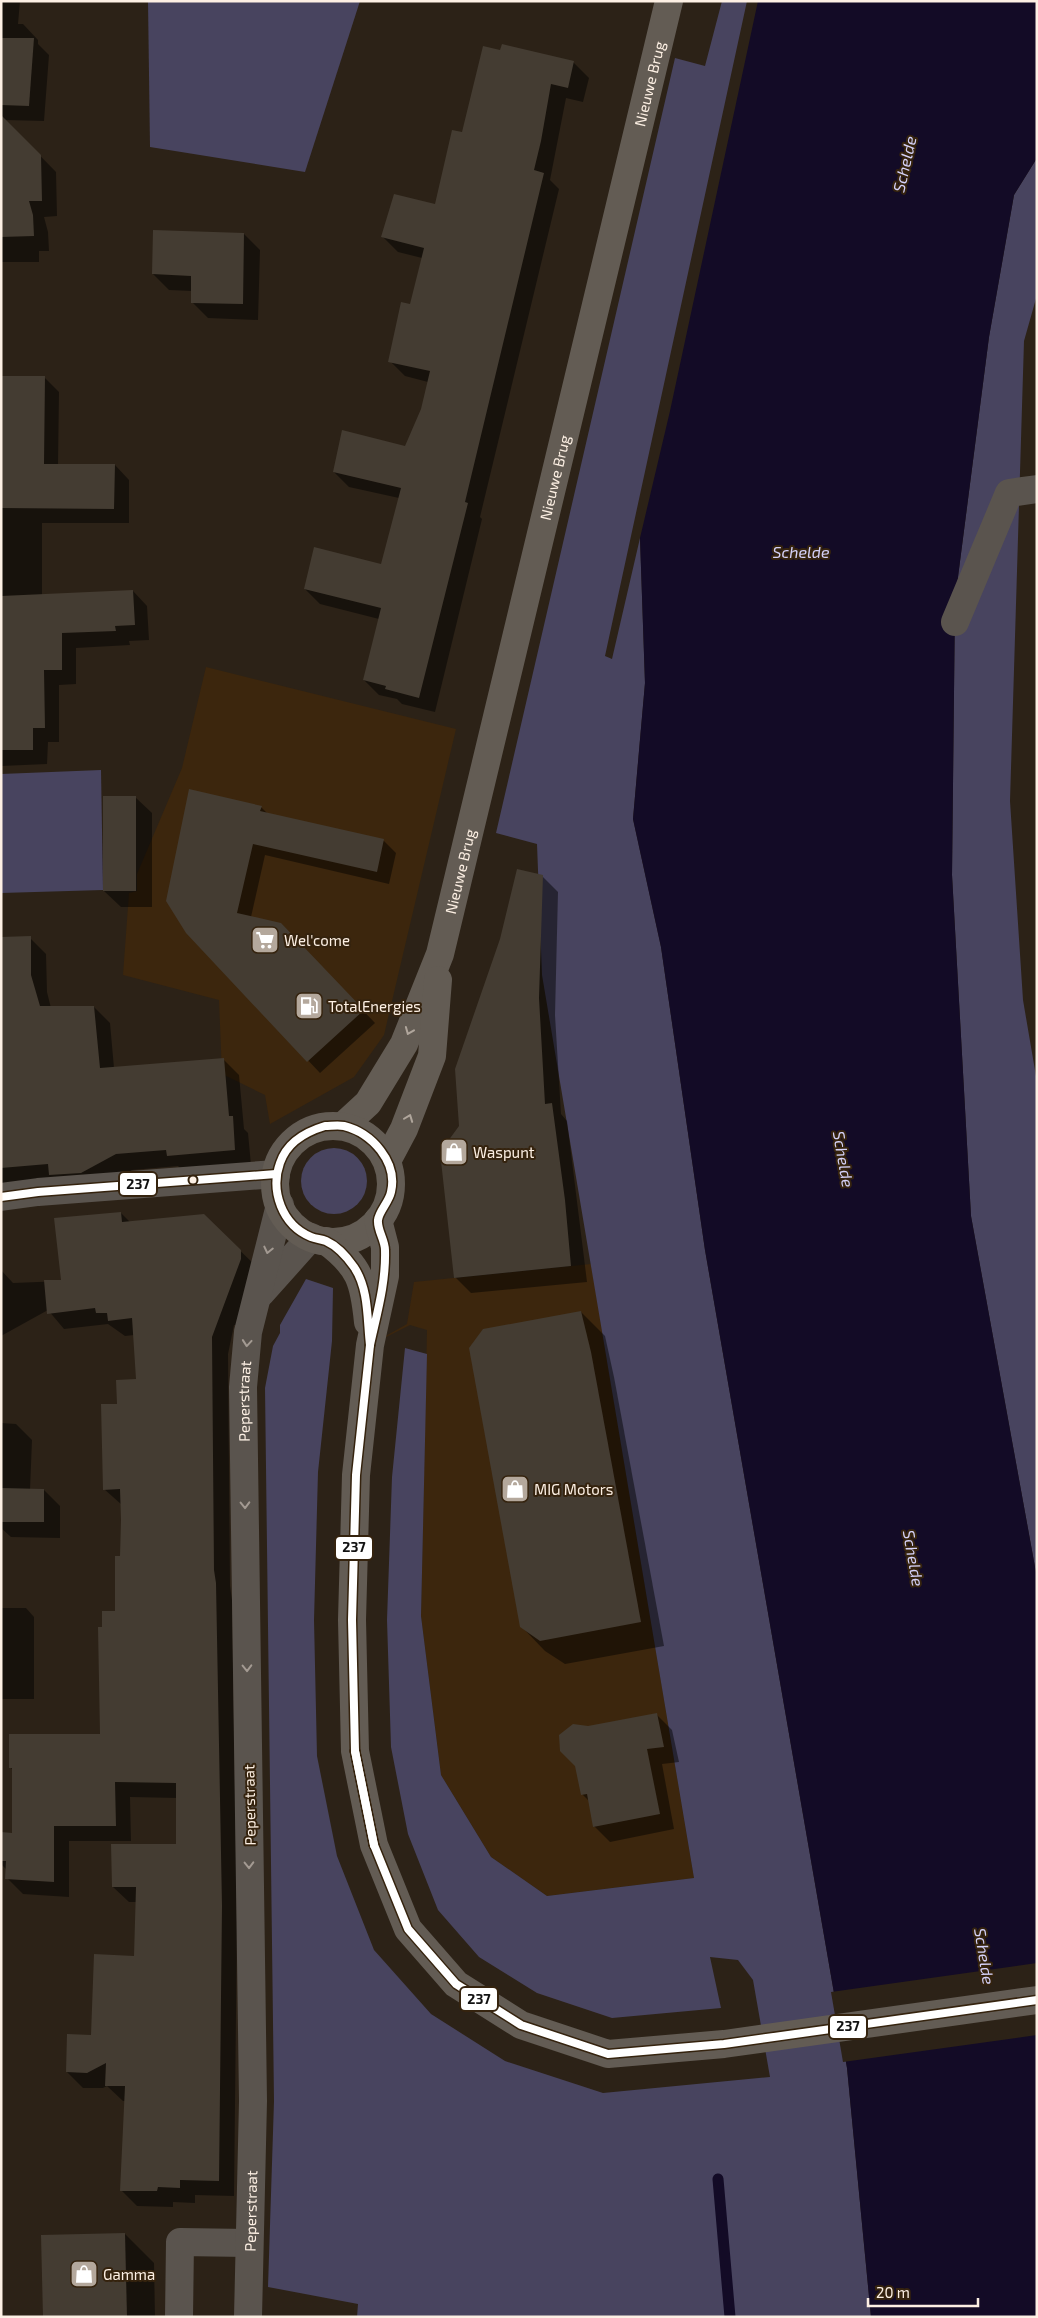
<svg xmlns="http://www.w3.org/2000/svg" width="1038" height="2318" font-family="'Exo 2',sans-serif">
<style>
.built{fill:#3c260d}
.green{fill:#48445f}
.water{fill:#130b26}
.pier{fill:#2c2217}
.shadow{fill:#0007}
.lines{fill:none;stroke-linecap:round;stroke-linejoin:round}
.stream{stroke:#130b26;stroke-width:11}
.building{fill:#443c32}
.minor{stroke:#5a544e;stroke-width:28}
.major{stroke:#635c54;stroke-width:28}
.bus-1-casing{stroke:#35230e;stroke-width:11}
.bus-1{stroke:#fff;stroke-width:8}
.oneway{stroke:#b0a69c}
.oneway2{stroke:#a39a92}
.bus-dot{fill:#fdf0e4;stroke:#35230e;stroke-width:2}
.labels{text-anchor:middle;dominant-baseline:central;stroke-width:4;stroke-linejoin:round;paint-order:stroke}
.street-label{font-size:15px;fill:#fdf0e4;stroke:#35230e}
.poi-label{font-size:15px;fill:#fdf0e4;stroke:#35230e;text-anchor:start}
.water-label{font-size:16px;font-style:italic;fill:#d4d1f8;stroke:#35230e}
.line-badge{stroke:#35230e;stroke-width:2}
.pale-badge-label{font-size:14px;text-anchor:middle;font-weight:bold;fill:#111}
</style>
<rect width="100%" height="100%" fill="#2c2217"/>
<g class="built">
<polygon points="206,667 456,729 384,1035 354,1077 270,1124 265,1095 222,1074 219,1000 123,975 129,893 137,891 137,874 182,768"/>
<polygon points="591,1264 694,1878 547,1896 491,1857 441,1775 421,1616 427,1330 410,1325 370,1345 407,1324 414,1282"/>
</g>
<g class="green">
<polygon points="148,1 360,1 305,172 150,147"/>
<polygon points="722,1 747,1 605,656 612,659 640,538 645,683 633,819 661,947 705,1250 847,2068 871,2317 357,2317 358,2304 268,2287 274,2101 265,1388 273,1346 280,1333 280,1325 306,1279 333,1288 332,1341 318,1472 314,1620 317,1756 337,1856 374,1950 431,2014 505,2061 603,2093 770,2077 753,1980 738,1960 710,1957 721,2008 612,2018 537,1993 479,1957 438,1910 408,1834 391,1747 387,1620 392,1477 405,1348 427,1354 421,1616 441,1775 491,1857 547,1896 694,1878 542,975 537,844 496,833 675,58 705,66"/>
<polygon points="1037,158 1037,295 1024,341 1010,801 1023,1000 1037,1082 1037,1578 971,1216 952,875 955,600 989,337 1014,195"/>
<polygon points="101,770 103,890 1,893 1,774"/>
<circle cx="334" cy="1181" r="33"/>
</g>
<polygon class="water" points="758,1 1037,1 1037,158 1014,195 989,337 955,600 952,875 971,1216 1037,1578 1037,2317 871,2317 847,2068 705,1250 661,947 633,819 645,683 640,538 670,411"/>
<polygon class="pier" points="1037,1963 1037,2035 843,2062 831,1992"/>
<g class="shadow">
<polygon points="1,1 20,1 18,24 23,24 38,40 38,44 49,55 44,121 5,120 56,172 57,216 44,217 48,232 49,251 39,251 39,262 1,262"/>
<polygon points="573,62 589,78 583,102 566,98 550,180 559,189 480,517 482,519 435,712 402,704 397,699 379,695 364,680 379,619 320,604 305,589 382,565 399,498 349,487 334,472 406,448 422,410 428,382 405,376 390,361 411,305 422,258 398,252 383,237 436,206 463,134"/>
<polygon points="244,234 260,250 258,320 208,318 192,302 192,291 169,290 153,274"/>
<polygon points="1,377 44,377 59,392 58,465 115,465 129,480 129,523 42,523 42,595 133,591 147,606 149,640 129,641 130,645 76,648 76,684 59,685 59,742 48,742 47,764 1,766"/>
<polygon points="135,797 152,813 152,907 121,907 104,891"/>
<polygon points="261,807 268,814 384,841 396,853 389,884 265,855 251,917 291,935 375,1023 320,1073 187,932"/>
<polygon points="542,876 558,892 555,1015 561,1114 567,1121 587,1282 471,1293 455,1277 461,1127"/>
<polygon points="1,938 30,938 46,954 47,992 51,1008 94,1007 110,1023 114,1068 223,1059 239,1075 244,1129 248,1133 251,1165 184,1172 178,1166 132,1170 98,1189 1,1185"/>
<polygon points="121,1213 130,1222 204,1216 257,1267 239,1325 234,1325 228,1354 230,1586 232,1600 237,1922 234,2196 195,2195 195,2203 173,2202 173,2207 137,2206 121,2190 126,2101 123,2101 107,2086 103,2088 83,2088 67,2072 92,2036 136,1957 137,1902 129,1902 113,1887 178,1845 178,1798 130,1797 131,1841 69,1841 69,1897 23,1894 7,1878 7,1870 1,1864 1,1834 13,1834 13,1770 10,1767 102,1736 103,1628 117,1612 121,1557 122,1505 104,1489 119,1406 137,1381 134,1335 125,1336 108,1324 64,1329 48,1310 1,1336 1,1270 13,1283 63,1281"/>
<polygon points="581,1312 605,1336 614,1377 664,1646 565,1664 545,1651 521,1626"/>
<polygon points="1,1423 16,1424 32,1440 30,1490 44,1490 60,1506 60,1538 11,1537 1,1528"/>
<polygon points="1,1608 26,1608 34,1617 34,1699 1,1699"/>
<polygon points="656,1714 672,1730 679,1762 662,1764 674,1829 610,1842 594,1826 590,1802 582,1794 577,1766 560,1735 574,1725 588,1727"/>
<polygon points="125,2234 154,2263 155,2317 44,2317"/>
</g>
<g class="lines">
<polyline class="stream" points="718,2179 730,2317"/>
</g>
<g class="building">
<polygon points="1,38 34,38 29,106 1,105"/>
<polygon points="502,44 574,61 568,88 551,84 541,141 534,170 544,173 465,502 468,503 419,698 385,689 386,686 363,680 381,608 304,589 314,547 381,564 401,488 333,472 342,430 405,446 421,409 430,371 388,362 401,302 410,304 424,248 381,237 394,194 435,204 452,130 462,132 483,46 500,50"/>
<polygon points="1,115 41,155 42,201 29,201 33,215 34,236 1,237"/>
<polygon points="153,230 244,233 243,304 191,303 191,276 152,274"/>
<polygon points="1,376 45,376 44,464 115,464 114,509 1,508"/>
<polygon points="133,590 135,625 115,626 116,631 62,633 62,670 44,670 45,728 33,728 33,750 1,750 1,596"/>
<polygon points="189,789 262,806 260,811 384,839 377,872 253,844 237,913 281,923 364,1010 307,1062 186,933 166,901"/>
<rect x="103" y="796" width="33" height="95"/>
<polygon points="517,869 543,875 539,998 545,1104 552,1103 565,1200 571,1266 454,1278 440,1152 459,1126 455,1069 500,939"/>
<polygon points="31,936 31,975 40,1006 94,1006 100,1068 224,1058 229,1116 233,1116 235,1150 167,1156 166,1150 116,1154 81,1173 49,1175 48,1164 1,1168 1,937"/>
<polygon points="121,1212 122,1222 204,1214 241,1250 241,1259 212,1337 214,1570 216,1583 222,1906 219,2181 180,2180 180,2188 158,2187 157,2191 120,2191 125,2086 105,2086 106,2063 87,2073 66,2072 67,2034 91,2035 94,1954 134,1956 136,1887 112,1887 111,1844 176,1844 176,1783 115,1782 116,1826 54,1826 54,1882 5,1879 6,1861 1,1861 1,1832 12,1833 12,1768 9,1768 9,1734 100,1734 98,1627 102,1627 102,1611 115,1611 115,1556 120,1556 121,1520 120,1489 103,1490 101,1404 117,1404 116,1380 136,1379 132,1318 108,1321 107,1313 96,1313 95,1308 47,1314 44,1280 61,1280 54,1218"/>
<polygon points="581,1311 591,1352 641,1622 540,1641 520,1627 469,1348 483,1329"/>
<polygon points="1,1488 44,1489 44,1522 1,1522"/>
<polygon points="657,1713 664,1747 647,1749 660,1814 593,1827 587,1794 581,1795 575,1766 560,1751 559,1735 573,1724 588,1726"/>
<polygon points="125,2233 127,2317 43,2317 41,2235"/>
</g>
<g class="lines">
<g class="minor">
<polyline points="955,622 1009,493 1037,489"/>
<polyline points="1,1197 38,1192 276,1174"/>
<polyline points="261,1293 311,1237"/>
<polyline points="179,2317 180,2242 248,2243"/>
<path id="s1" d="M 248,2317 L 253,2101 L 243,1387 L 248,1332 L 280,1205"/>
</g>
<g class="major">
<path id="s2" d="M 343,1126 L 368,1103 L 404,1044 L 440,954 L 669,1"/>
<circle cx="333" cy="1184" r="58"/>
<polyline points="387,1161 404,1129 432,1056 438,980"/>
<polyline points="378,1220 385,1247 385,1276 370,1345 356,1475 352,1620 355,1751 374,1845 408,1929 456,1984 521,2025 608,2054 724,2044 1037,2000"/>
<path d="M 326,1241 C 360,1266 364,1282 368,1322"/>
</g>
<defs>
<g id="bus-1">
<path d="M 325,1126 C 331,1126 338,1125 344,1126 C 372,1133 398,1162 391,1192 C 389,1202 379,1211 378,1220 C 377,1230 385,1240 385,1250 C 386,1283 377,1313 370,1345 C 367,1320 369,1289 354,1267 C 347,1257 337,1246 326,1241 C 321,1239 316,1239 311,1237 C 282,1225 270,1191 280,1163 C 287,1142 305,1132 325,1126 Z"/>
<polyline points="1,1197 38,1192 276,1174"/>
<polyline points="355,1751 374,1845"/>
<polyline points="355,1751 374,1845"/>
<polyline points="355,1751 352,1620 356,1475 370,1345"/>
<polyline points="374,1845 408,1929 456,1984 521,2025 608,2054 724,2044 1037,2000"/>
</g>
</defs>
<use href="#bus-1" class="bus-1-casing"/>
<use href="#bus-1" class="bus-1"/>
</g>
<defs><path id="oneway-chevron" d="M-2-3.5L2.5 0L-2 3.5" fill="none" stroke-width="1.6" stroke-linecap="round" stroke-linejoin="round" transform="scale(1.25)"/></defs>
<g class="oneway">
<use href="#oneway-chevron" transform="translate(409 1031) rotate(112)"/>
<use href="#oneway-chevron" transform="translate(409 1118) rotate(-69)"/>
</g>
<g class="oneway2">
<use href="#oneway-chevron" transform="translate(268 1250) rotate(103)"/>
<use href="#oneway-chevron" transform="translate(247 1343) rotate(95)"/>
<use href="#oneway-chevron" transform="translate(245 1505) rotate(89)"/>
<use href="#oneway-chevron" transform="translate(247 1668) rotate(89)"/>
<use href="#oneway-chevron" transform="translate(249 1865) rotate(89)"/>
</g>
<defs>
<symbol id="supermarket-square" viewBox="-11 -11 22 22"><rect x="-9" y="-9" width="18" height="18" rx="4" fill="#b4a89c" stroke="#35230e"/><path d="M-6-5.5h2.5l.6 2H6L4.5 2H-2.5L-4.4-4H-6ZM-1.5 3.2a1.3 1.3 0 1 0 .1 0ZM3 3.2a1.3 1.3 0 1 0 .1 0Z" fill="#fff"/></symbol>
<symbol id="fuel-square" viewBox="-11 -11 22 22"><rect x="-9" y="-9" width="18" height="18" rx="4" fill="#b4a89c" stroke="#35230e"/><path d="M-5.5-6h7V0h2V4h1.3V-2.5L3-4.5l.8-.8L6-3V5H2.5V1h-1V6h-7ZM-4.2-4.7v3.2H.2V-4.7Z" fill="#fff"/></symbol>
<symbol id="shop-square" viewBox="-11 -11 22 22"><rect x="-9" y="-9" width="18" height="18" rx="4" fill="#b4a89c" stroke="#35230e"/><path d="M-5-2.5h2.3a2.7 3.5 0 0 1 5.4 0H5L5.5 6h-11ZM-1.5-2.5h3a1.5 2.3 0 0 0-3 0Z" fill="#fff"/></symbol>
</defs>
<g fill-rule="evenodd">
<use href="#supermarket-square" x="249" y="924" width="32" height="32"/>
<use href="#fuel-square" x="293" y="990" width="32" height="32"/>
<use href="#shop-square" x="438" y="1136" width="32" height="32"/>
<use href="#shop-square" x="499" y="1473" width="32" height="32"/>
<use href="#shop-square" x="68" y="2258" width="32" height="32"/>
</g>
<circle class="bus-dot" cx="193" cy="1180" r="4.5"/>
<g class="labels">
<g class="street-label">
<text stroke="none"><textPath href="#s2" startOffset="1095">Nieuwe Brug</textPath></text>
<text stroke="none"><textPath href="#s2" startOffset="690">Nieuwe Brug</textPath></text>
<text stroke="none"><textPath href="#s2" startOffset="285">Nieuwe Brug</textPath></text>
<text stroke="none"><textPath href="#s1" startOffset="916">Peperstraat</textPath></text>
<text transform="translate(249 1805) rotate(-91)">Peperstraat</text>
<text stroke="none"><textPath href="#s1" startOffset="106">Peperstraat</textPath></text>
</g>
<g class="poi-label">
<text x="284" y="940">Wel'come</text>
<text x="328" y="1006">TotalEnergies</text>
<text x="473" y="1152">Waspunt</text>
<text x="534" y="1489">MIG Motors</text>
<text x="103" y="2274">Gamma</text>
</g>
<g class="water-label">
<text transform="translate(904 164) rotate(-77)">Schelde</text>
<text x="801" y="551">Schelde</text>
<text transform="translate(844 1159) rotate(80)">Schelde</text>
<text transform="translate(914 1558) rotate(80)">Schelde</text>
<text transform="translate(985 1956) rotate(81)">Schelde</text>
</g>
</g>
<g class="line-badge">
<rect x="119" y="1172" width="38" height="24" rx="5" fill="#fff"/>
<rect x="335" y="1536" width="38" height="24" rx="5" fill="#fff"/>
<rect x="460" y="1987" width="38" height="24" rx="5" fill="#fff"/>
<rect x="829" y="2015" width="38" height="24" rx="5" fill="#fff"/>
</g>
<g class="pale-badge-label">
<text x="138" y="1189">237</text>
<text x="354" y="1552">237</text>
<text x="479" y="2004">237</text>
<text x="848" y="2031">237</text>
</g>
<rect width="1038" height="2318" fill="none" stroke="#fdf0e4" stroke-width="5"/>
<path d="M868 2298v8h110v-8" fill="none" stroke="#fdf0e4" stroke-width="2.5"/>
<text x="876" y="2298" font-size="15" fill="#fdf0e4" stroke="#35230e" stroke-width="4" paint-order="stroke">20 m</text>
</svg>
